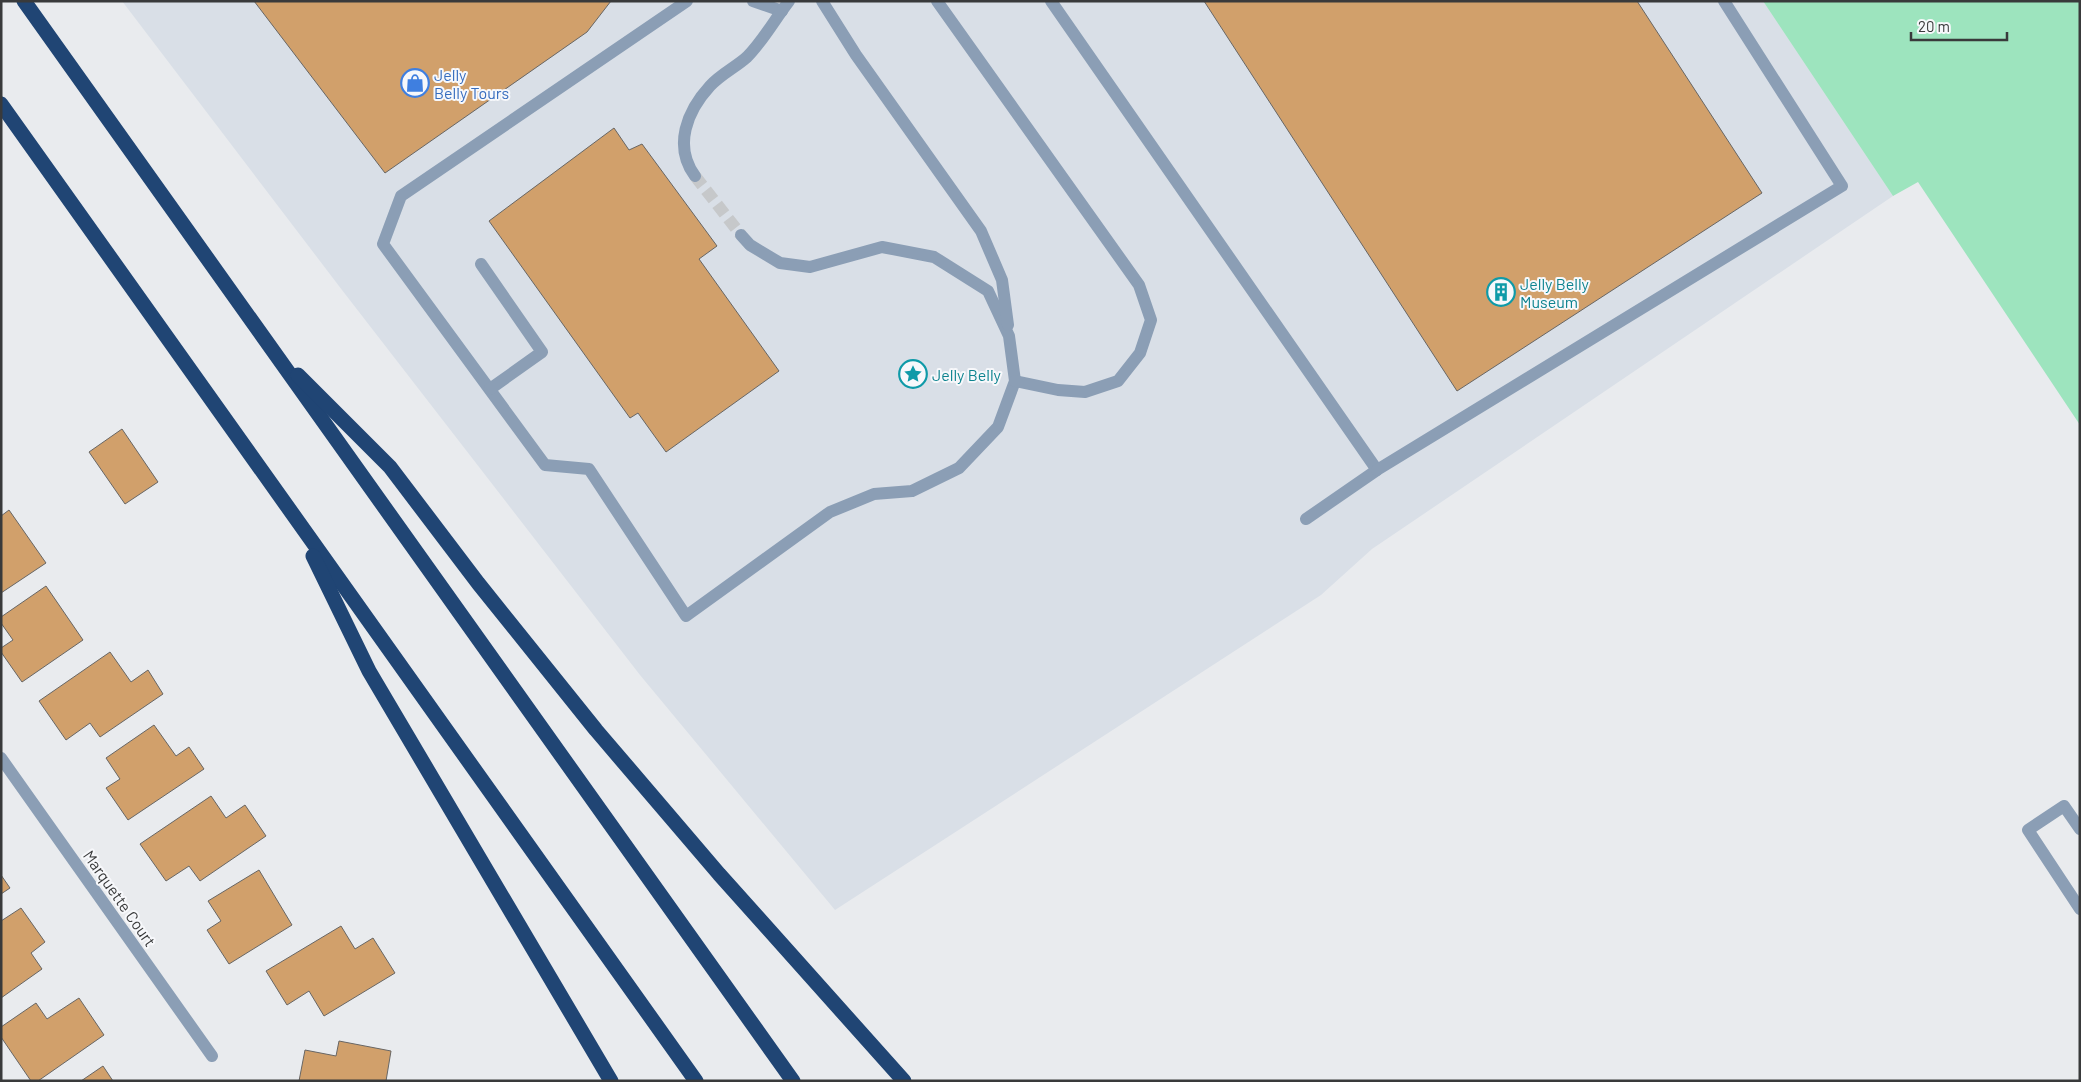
<svg xmlns="http://www.w3.org/2000/svg" width="2081" height="1082" font-family="Barlow,sans-serif">
<style>
.built{fill:#d9dfe7}
.green{fill:#9de4be}
.building{fill:#d1a06b;stroke:#686664}
.lines{fill:none;stroke-linecap:round;stroke-linejoin:round}
.minor-tunnel{stroke:#c6c8ca;stroke-width:12;stroke-dasharray:12 6;stroke-linecap:butt}
.minor{stroke:#8b9eb5;stroke-width:12}
.highway{stroke:#204574;stroke-width:15}
.labels{text-anchor:middle;dominant-baseline:central;stroke-width:4;stroke-linejoin:round;paint-order:stroke}
.shop-label{font-size:16px;fill:#366cbe;stroke:#f7f8fb;text-anchor:start}
.culture-label{font-size:16px;fill:#0d838f;stroke:#f7f8fb;text-anchor:start}
.street-label{font-size:16px;fill:#393a3b;stroke:#f7f8fb}
</style>
<rect width="100%" height="100%" fill="#e9ebee"/>
<polygon class="built" points="122,1 1763,1 1893,196 1372,549 1321,595 835,910 640,675 342,290"/>
<polygon class="green" points="1763,1 2080,1 2080,425 1918,182 1893,196"/>
<g class="building">
<polygon points="254,1 611,1 587,32 385,173"/>
<polygon points="1204,1 1637,1 1762,193 1457,391"/>
<polygon points="614,128 629,150 642,144 717,246 699,259 779,371 666,452 638,413 630,418 489,221"/>
<polygon points="122,429 158,482 125,504 89,452"/>
<polygon points="9,510 46,563 1,593 1,516"/>
<polygon points="46,586 83,640 22,682 1,652 1,648 13,640 1,623 1,617"/>
<polygon points="110,652 131,682 148,670 163,694 100,737 90,723 66,740 39,701"/>
<polygon points="154,725 176,756 189,747 204,769 128,820 106,788 120,779 106,758"/>
<polygon points="211,796 226,818 245,805 266,836 200,881 189,866 166,881 140,844"/>
<polygon points="259,870 292,925 229,964 207,930 221,921 208,901"/>
<polygon points="1,875 10,888 1,894"/>
<polygon points="21,908 45,942 31,953 42,969 1,998 1,921"/>
<polygon points="341,926 355,949 373,938 395,973 324,1016 309,991 287,1005 266,971"/>
<polygon points="79,998 104,1035 38,1081 31,1081 1,1037 1,1027 36,1003 47,1019"/>
<polygon points="339,1041 391,1051 386,1081 299,1081 305,1050 336,1056"/>
<polygon points="103,1066 113,1081 81,1081"/>
</g>
<g class="lines">
<polyline class="minor-tunnel" points="695,176 741,235"/>
<g class="minor">
<polyline points="687,1 401,196 383,244 545,465 589,469 686,616 830,512 874,494 912,491 959,468 998,427 1015,381 1009,336 988,291 934,257 882,247 810,267 780,263 750,245 741,235"/>
<polyline points="753,1 782,11"/>
<polyline points="822,1 856,55 981,231 1002,280 1008,325"/>
<polyline points="937,1 1139,285 1151,320 1140,353 1118,381 1085,392 1058,390 1015,381"/>
<polyline points="1051,1 1377,470 1306,519"/>
<path d="M 695,176 C 673,146 687,111 710,86 C 721,74 736,67 747,57 C 763,41 775,19 789,1"/>
<polyline points="481,264 542,352 490,389"/>
<polyline points="1377,470 1842,186 1724,1"/>
<polyline points="1,758 212,1056"/>
<polyline points="2080,829 2064,806 2028,830 2080,909"/>
</g>
<g class="highway">
<polyline points="24,1 793,1081"/>
<polyline points="1,104 696,1081"/>
<polyline points="298,375 390,467 478,583 596,730 719,874 904,1081"/>
<polyline points="313,556 369,671 611,1081"/>
</g>
</g>
<defs>
<symbol id="shop-ring" viewBox="-11 -11 22 22"><circle r="9.5" fill="#f7f8fb" stroke="#3f7fe0" stroke-width="1.5"/><path d="M-5-2.5h2.3a2.7 3.5 0 0 1 5.4 0H5L5.5 6h-11ZM-1.5-2.5h3a1.5 2.3 0 0 0-3 0Z" fill="#3f7fe0"/></symbol>
<symbol id="building-ring" viewBox="-11 -11 22 22"><circle r="9.5" fill="#f7f8fb" stroke="#0f9aa8" stroke-width="1.5"/><path d="M-4-6H4V6H1V3H-1V6H-4ZM-2.5-4.3h1.7v1.8h-1.7ZM.8-4.3h1.7v1.8H.8ZM-2.5-1h1.7V.8h-1.7ZM.8-1h1.7V.8H.8Z" fill="#0f9aa8"/></symbol>
<symbol id="sight-ring" viewBox="-11 -11 22 22"><circle r="9.5" fill="#f7f8fb" stroke="#0f9aa8" stroke-width="1.5"/><path d="M0-6L1.8-2.2L6-1.7L2.9 1.2L3.7 5.4L0 3.3L-3.7 5.4L-2.9 1.2L-6-1.7L-1.8-2.2Z" fill="#0f9aa8"/></symbol>
</defs>
<g fill-rule="evenodd">
<use href="#shop-ring" x="399" y="67" width="32" height="32"/>
<use href="#building-ring" x="1485" y="276" width="32" height="32"/>
<use href="#sight-ring" x="897" y="358" width="32" height="32"/>
</g>
<g class="labels">
<g class="shop-label">
<text x="434" y="74">Jelly<tspan x="434" dy="18">Belly Tours</tspan></text>
</g>
<g class="culture-label">
<text x="1520" y="283">Jelly Belly<tspan x="1520" dy="18">Museum</tspan></text>
<text x="932" y="374">Jelly Belly</text>
</g>
<g class="street-label">
<text transform="translate(120 898) rotate(55)">Marquette Court</text>
</g>
</g>
<rect width="2081" height="1082" fill="none" stroke="#393a3b" stroke-width="5"/>
<path d="M1911 32v8h96v-8" fill="none" stroke="#393a3b" stroke-width="2.5"/>
<text x="1918" y="32" font-size="15" fill="#393a3b" stroke="#f7f8fb" stroke-width="4" paint-order="stroke">20 m</text>
</svg>
